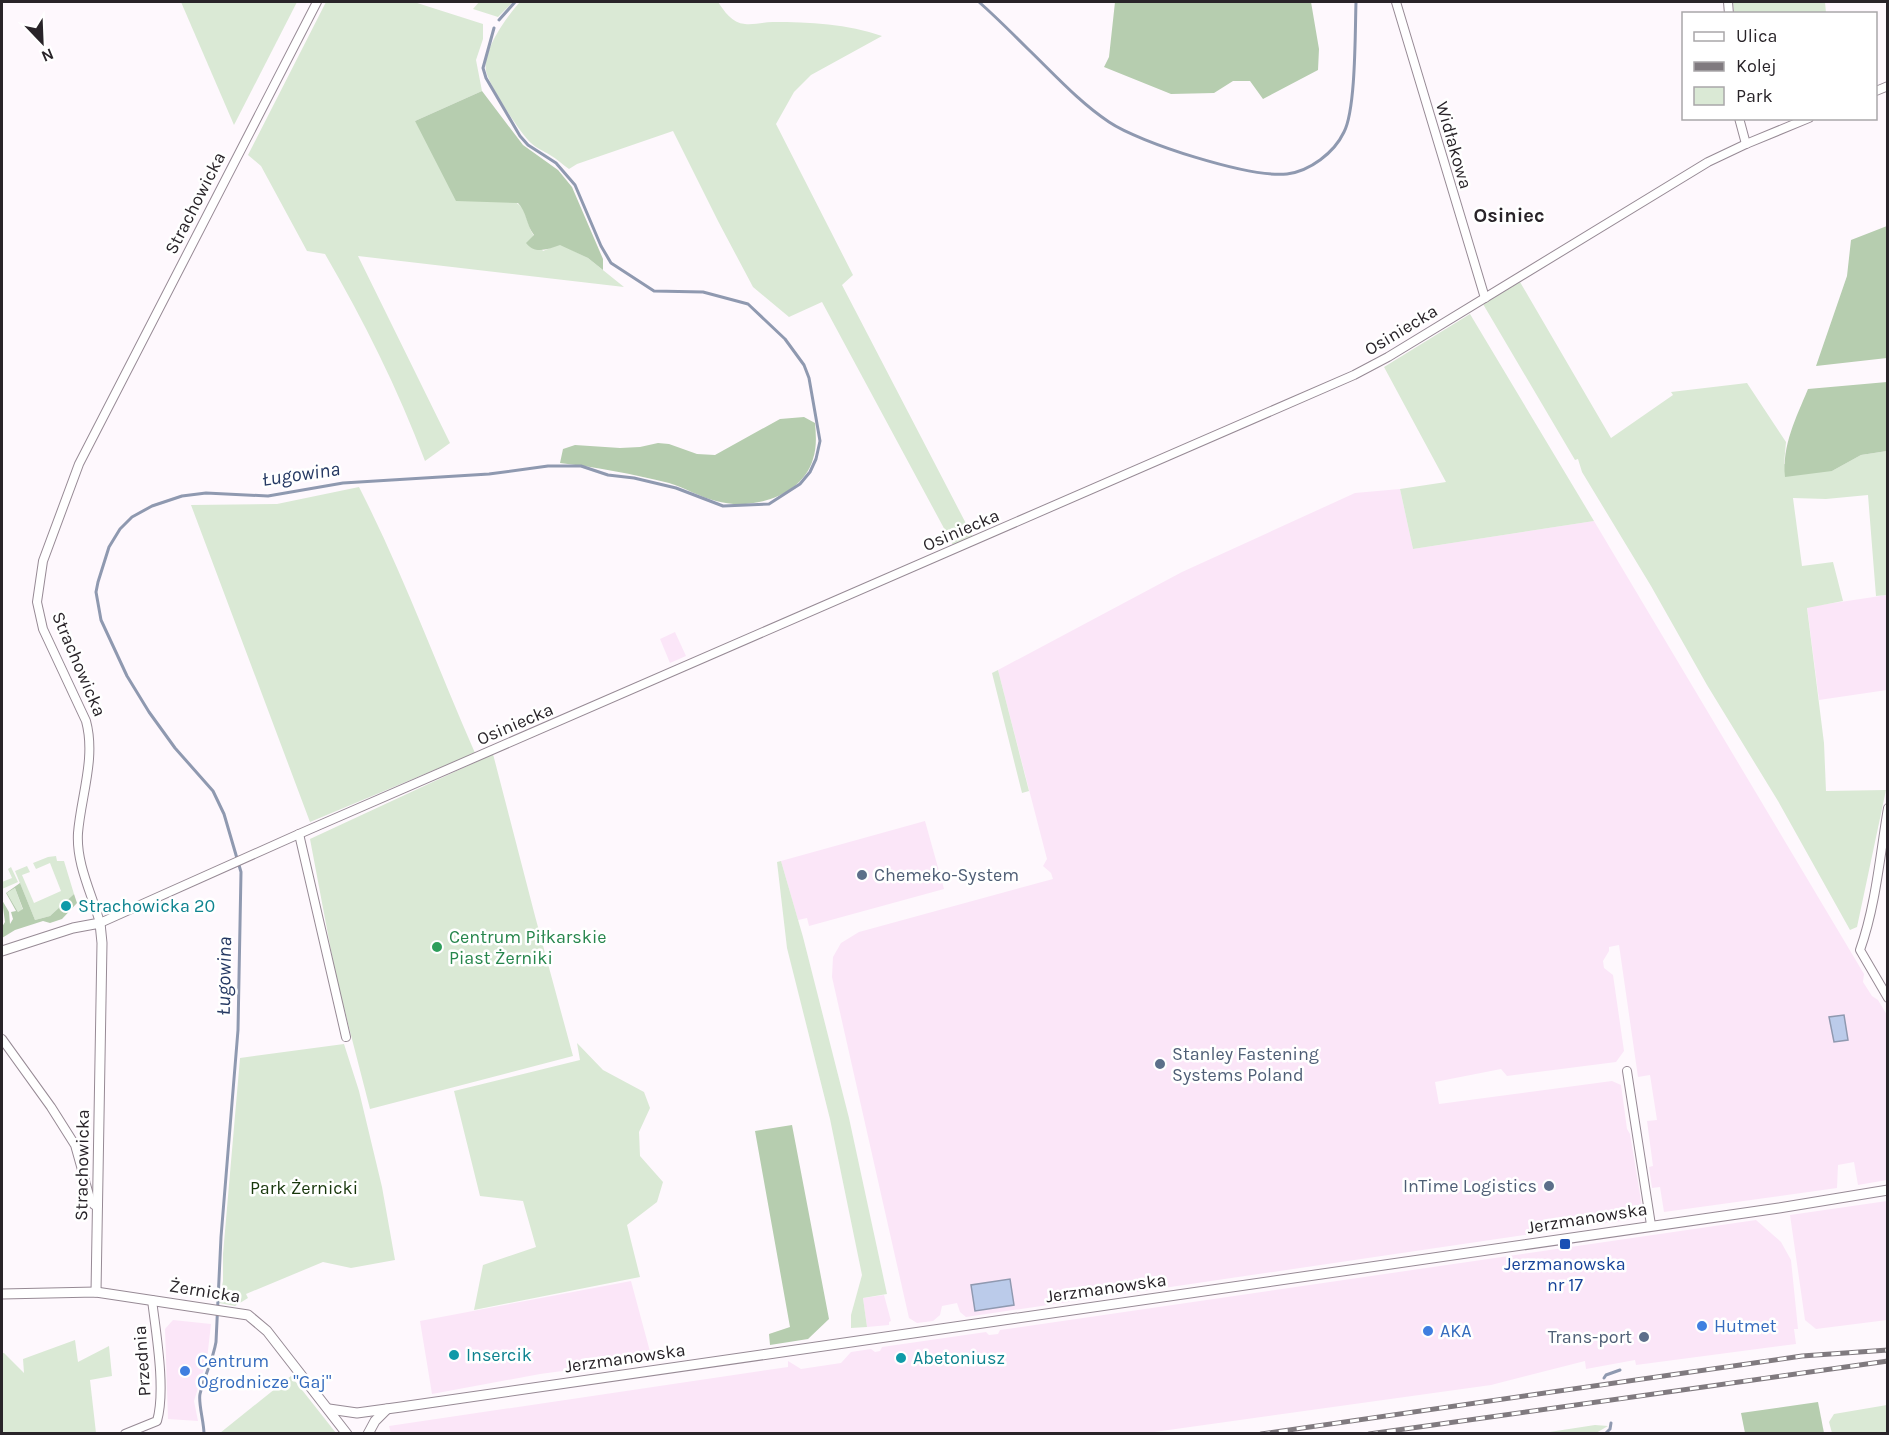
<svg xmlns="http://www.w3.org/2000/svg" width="1889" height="1435" font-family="Karla,sans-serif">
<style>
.built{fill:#fbe6f8}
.green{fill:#dae9d5}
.forest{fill:#b6cdaf;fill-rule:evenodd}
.water{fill:#bbcbea;stroke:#8f99b0;stroke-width:1.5}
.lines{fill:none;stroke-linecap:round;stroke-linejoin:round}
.stream{stroke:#8f99b0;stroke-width:3}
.minor-casing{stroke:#978a95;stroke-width:10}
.tertiary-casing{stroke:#978a95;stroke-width:11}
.minor{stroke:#fff;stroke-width:8}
.tertiary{stroke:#fff;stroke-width:9}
.rail-casing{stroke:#807a7f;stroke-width:5}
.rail{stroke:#fff;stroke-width:3;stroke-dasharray:9;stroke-linecap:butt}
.service-dot{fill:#5c6f8a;stroke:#fff;stroke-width:2}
.culture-dot{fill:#0f9aa8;stroke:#fff;stroke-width:2}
.leisure-dot{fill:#2e9e5b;stroke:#fff;stroke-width:2}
.transit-dot{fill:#1a4fb4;stroke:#fff;stroke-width:2}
.shop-dot{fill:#3f7fe0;stroke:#fff;stroke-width:2}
.labels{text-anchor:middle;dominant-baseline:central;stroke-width:5;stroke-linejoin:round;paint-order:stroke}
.street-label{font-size:18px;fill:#292429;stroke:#fff}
.service-label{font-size:18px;fill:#4e5e75;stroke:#fff;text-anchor:start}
.culture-label{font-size:18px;fill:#0d838f;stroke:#fff;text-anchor:start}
.leisure-label{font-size:18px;fill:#27864d;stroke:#fff;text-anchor:start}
.park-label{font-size:18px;fill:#18370c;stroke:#fff}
.transit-label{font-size:18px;fill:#164399;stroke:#fff}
.shop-label{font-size:18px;fill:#366cbe;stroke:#fff;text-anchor:start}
.neighbourhood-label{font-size:20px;font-weight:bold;fill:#292429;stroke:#fff}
.water-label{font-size:20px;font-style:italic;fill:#253963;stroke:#fff}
</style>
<rect width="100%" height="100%" fill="#fef8fd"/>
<g class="built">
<polygon points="1400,489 1413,549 1594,521 1864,974 1863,982 1872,996 1878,1000 1887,1015 1887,1180 1858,1185 1854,1162 1838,1165 1837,1188 1664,1212 1660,1187 1652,1188 1649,1167 1653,1166 1647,1121 1657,1120 1650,1075 1638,1077 1619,945 1609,947 1609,951 1603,961 1604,968 1613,975 1624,1051 1616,1062 1507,1076 1501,1069 1435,1082 1439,1104 1612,1081 1621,1085 1627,1129 1630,1134 1639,1188 1643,1213 1641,1218 966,1317 960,1312 957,1303 942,1306 940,1315 933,1321 917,1323 909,1318 832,977 833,957 841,943 859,932 1053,879 1051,873 1043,866 1047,859 998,670 1182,572 1355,493"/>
<polygon points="1887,595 1887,690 1819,700 1807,607"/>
<polygon points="675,632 686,656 670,663 660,639"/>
<polygon points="925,821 944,889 809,926 807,918 798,920 781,861"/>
<polygon points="1887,1201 1887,1320 1816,1329 1805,1320 1790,1215"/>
<polygon points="1756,1220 1781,1242 1791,1260 1798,1329 1794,1329 1796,1344 1636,1365 1635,1360 1586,1369 1585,1361 1491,1385 1140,1434 391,1434 389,1426 788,1367 788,1361 801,1369 841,1363 851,1352 871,1349 875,1352 880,1351 882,1347 986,1332 989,1335 998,1334 1000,1330"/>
<polygon points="631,1281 652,1359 540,1374 432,1394 420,1321"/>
<polygon points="884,1295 891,1321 889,1322 889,1325 867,1327 863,1298"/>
<polygon points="173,1320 211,1324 207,1359 194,1401 198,1421 168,1419 165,1329"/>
</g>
<g class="green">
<polygon points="181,2 297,2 234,125"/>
<path d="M 326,2 L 414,2 L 483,24 L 483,39 L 476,60 L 482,91 L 415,121 L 523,208 L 531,231 L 543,251 L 560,244 L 588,258 L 624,287 L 358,256 L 450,443 L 425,461 C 398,389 364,321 325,254 L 307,251 L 261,166 L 248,155 Z"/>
<polygon points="479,2 513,2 498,17 473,9"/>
<path d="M 520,2 L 718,2 C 724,11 732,23 745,24 C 754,25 764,22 773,22 C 809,22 848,24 882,36 L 811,75 L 794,92 L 776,124 L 853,275 L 842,285 L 973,537 L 953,545 L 822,302 L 789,317 L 753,287 L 718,221 L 673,131 L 577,164 L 569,169 C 563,165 557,159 550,155 C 544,151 536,148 531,143 C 520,133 489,85 486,71 C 482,51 507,16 520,2 Z"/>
<polygon points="1733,2 1825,2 1826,13 1734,13"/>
<polygon points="1520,282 1611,438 1673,395 1671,392 1747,383 1786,442 1784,464 1832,471 1861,455 1887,451 1887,595 1876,596 1868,495 1826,499 1793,498 1802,566 1833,562 1843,601 1807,608 1824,743 1826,791 1886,790 1857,927 1850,930 1778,801 1707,685 1651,586 1582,472 1578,459 1575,460 1483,304"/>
<polygon points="1470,314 1594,521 1413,549 1400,489 1446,482 1384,367"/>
<path d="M 359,487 C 403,573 436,664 475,753 L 310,822 L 191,505 L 277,504 Z"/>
<polygon points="998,670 1029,791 1022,793 992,673"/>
<polygon points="493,754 535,916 573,1056 370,1109 336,977 310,839"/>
<polygon points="56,856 57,861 64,861 74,894 50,916 35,920 15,871 27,866 30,872 22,875 34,903 61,891 50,863 36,869 33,863 48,857"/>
<polygon points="781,861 803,937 849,1118 887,1294 863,1298 867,1327 851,1328 851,1315 862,1275 830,1119 787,948 777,862"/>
<polygon points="11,867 18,882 2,889 2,882 12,878 8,869"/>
<polygon points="15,888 23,910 18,912 7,893"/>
<polygon points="577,1043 603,1070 644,1092 650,1108 639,1132 640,1156 663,1182 657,1202 627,1225 640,1277 474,1310 483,1265 536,1247 523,1201 480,1196 454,1091 580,1060"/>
<polygon points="344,1044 359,1091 382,1187 395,1260 351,1268 323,1262 246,1294 248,1298 235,1306 219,1303 223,1281 223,1254 240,1058"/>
<polygon points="75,1340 78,1362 109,1346 112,1376 90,1380 96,1433 2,1433 2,1353 4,1353 24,1373 23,1359"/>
<polygon points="291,1376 336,1433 220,1433"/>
<polygon points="1887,1405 1887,1433 1832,1433 1829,1422 1834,1414"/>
<polygon points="1595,1425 1608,1426 1596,1433 1543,1433"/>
</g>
<g class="forest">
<polygon points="1115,2 1311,2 1319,49 1318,70 1263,99 1250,81 1233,81 1214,93 1171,94 1104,67 1109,57"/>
<path d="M 482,91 L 523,145 L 558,170 L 572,187 L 603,259 L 603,270 L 588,258 L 560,245 C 548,249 535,255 526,243 L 534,235 C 526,225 527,212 518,203 L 456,201 L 415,121 Z"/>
<polygon points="1887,226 1887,358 1816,366 1847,276 1851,240"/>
<path d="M 1887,382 L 1887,451 L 1861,455 L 1832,471 L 1785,477 C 1782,445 1796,418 1808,389 Z"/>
<path d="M 804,417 L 815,423 C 816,435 817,447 813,459 C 802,497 751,511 716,501 C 700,497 685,488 669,483 C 633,474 596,467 560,463 L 563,449 L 575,445 L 620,448 L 640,447 L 658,443 L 669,444 L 697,454 L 715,455 L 780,419 Z"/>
<path d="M 20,883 L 35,920 L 50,916 L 74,894 L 77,903 L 62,919 L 50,923 L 43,921 L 15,930 L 2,938 L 2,927 L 5,922 L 2,900 L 9,912 L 10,924 L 13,919 L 11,912 L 16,911 L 6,893 ZM 15,888 L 23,909 L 18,912 L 7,893 Z"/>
<polygon points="792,1125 829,1319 808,1339 770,1345 769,1334 790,1327 755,1131"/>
<polygon points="1818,1402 1824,1433 1745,1433 1741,1413"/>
</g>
<g class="water">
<polygon points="1844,1015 1848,1040 1834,1042 1829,1017"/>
<polygon points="1010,1279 1014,1305 975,1311 971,1285"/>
</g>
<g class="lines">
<g class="stream">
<path d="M 979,2 C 996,17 1012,33 1028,49 C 1054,74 1079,102 1109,122 C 1140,143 1250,178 1287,174 C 1310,171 1334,153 1344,132 C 1356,109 1355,31 1356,2"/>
<polyline points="499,20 515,2"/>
<polyline points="1604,1378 1606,1375 1620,1370"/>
<path d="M 204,1434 C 204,1422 198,1403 200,1394 C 204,1377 213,1360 216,1342 L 221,1237 L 238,1030 L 241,872 L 224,814 L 213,791 L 175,748 L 149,712 L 127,676 L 101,620 L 96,592 L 98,582 L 109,547 L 120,529 L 132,517 L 152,506 L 182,496 L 206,493 L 268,496 L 343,483 L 489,474 L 548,466 L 581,466 L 608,475 L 634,478 L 676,488 L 723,506 L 769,504 L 800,484 L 810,472 L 816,459 L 820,441 L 809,378 L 804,365 L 785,339 L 748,304 L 703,292 L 654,291 L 611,263 L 601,246 L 575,185 L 556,163 L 528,145 L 520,136 L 486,78 L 483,68 L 494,28"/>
<polyline points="1605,1434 1610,1429 1611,1423"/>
</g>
<defs>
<g id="minor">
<path d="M 317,2 L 79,464 L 43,561 L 37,602 L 43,629 L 86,721 C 96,758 81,796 78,833 C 76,864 92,894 100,923 L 299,834 L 1354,375 L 1388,357 L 1708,162 L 1746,144 L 1809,118"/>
<polyline points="1396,2 1485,298"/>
<polyline points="1728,2 1729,14"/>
<polyline points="1876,91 1888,86"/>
<polyline points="1739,118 1746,144"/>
<path d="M 1888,808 C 1880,855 1876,905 1860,950 L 1888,998"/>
<polyline points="299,834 346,1037"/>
<polyline points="2,1039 51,1107 75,1145 91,1202 94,1205 98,1205"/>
<polyline points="1627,1071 1651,1225"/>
<path d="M 125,1434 L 157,1421 C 166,1390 156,1333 152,1300"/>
</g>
<g id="tertiary">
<polyline points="2,951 73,928 100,923 102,943 96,1292"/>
<polyline points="2,1294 96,1292 248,1315 267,1331 347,1434"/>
<polyline points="329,1409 357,1413 401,1407 1779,1208 1888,1190"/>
<polyline points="368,1434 375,1421 387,1409"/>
</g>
</defs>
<use href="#minor" class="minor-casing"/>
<use href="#tertiary" class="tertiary-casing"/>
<use href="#minor" class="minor"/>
<use href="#tertiary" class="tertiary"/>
<defs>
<g id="rail">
<polyline points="1261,1434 1802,1356 1888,1350"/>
<polyline points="1369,1434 1888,1361"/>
</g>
</defs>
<use href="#rail" class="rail-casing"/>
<use href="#rail" class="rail"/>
</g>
<g class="service-dot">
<circle cx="862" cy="875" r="6"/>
<circle cx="1160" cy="1064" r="6"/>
<circle cx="1549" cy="1186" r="6"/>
<circle cx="1644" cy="1337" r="6"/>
</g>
<g class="culture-dot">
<circle cx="66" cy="906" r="6"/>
<circle cx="454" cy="1355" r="6"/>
<circle cx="901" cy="1358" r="6"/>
</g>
<circle class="leisure-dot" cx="437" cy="947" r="6"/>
<rect class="transit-dot" x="1559" y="1238" width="12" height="12" rx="3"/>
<g class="shop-dot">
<circle cx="1702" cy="1326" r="6"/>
<circle cx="1428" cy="1331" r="6"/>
<circle cx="185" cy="1371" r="6"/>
</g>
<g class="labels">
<g class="street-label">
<text transform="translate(1454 145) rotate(74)">Widłakowa</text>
<text transform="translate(195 203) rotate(-63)">Strachowicka</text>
<text transform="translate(1401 330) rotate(-31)">Osiniecka</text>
<text transform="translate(961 530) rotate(-23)">Osiniecka</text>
<text transform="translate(79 664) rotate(67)">Strachowicka</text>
<text transform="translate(515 724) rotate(-23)">Osiniecka</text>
<text transform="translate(82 1165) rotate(-89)">Strachowicka</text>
<text transform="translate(1587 1218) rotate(-9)">Jerzmanowska</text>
<text transform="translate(1106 1288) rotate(-8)">Jerzmanowska</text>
<text transform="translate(205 1291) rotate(9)">Żernicka</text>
<text transform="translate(625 1358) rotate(-8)">Jerzmanowska</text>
<text transform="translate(142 1361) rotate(-94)">Przednia</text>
</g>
<g class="service-label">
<text x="874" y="875">Chemeko-System</text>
<text x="1172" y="1054">Stanley Fastening<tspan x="1172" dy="21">Systems Poland</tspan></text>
<text x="1537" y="1186" text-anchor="end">InTime Logistics</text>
<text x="1632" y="1337" text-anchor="end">Trans-port</text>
</g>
<g class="culture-label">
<text x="78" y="906">Strachowicka 20</text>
<text x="466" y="1355">Insercik</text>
<text x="913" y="1358">Abetoniusz</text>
</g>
<g class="leisure-label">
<text x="449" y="937">Centrum Piłkarskie<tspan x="449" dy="21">Piast Żerniki</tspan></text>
</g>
<g class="park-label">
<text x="304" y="1188">Park Żernicki</text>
</g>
<g class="transit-label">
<text x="1565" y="1264">Jerzmanowska<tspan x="1565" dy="21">nr 17</tspan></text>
</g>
<g class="shop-label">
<text x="1714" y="1326">Hutmet</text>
<text x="1440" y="1331">AKA</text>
<text x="197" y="1361">Centrum<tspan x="197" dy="21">Ogrodnicze "Gaj"</tspan></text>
</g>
<g class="neighbourhood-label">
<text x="1509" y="215">Osiniec</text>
</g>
<g class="water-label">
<text transform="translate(301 474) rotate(-8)">Ługowina</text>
<text transform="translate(224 976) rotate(-89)">Ługowina</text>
</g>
</g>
<rect width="1889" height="1435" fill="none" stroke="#292429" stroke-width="6"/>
<rect x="1682" y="12" width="195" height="108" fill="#ffffff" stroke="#a9a7a9" stroke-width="1.5"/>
<rect x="1694" y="32" width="30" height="9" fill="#ffffff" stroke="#a9a7a9" stroke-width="1.5"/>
<text x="1736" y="42" font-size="18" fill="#292429">Ulica</text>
<rect x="1694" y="62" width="30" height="9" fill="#807a7f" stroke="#a9a7a9" stroke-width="1.5"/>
<text x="1736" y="72" font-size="18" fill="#292429">Kolej</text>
<rect x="1694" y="87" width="30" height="18" fill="#dae9d5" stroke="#a9a7a9" stroke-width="1.5"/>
<text x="1736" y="102" font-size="18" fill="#292429">Park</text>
<g transform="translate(42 42) rotate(157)" stroke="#ffffff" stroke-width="4.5" paint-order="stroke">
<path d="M0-4.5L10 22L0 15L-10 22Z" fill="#292429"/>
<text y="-9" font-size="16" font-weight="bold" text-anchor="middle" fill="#292429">N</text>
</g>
</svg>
